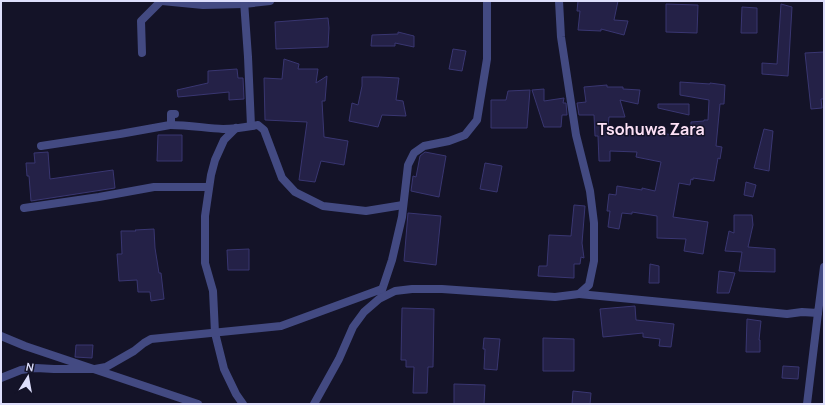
<svg xmlns="http://www.w3.org/2000/svg" width="825" height="405" font-family="Manrope,sans-serif">
<style>
.building{fill:#242147;stroke:#393671}
.lines{fill:none;stroke-linecap:round;stroke-linejoin:round}
.minor{stroke:#434a82;stroke-width:8}
.labels{text-anchor:middle;dominant-baseline:central;stroke-width:3;stroke-linejoin:round;paint-order:stroke}
.quarter-label{font-size:16px;font-weight:bold;fill:#fce0f5;stroke:#141328}
</style>
<rect width="100%" height="100%" fill="#141328"/>
<g class="building">
<polygon points="578,1 618,1 614,20 628,21 624,35 601,29 601,31 578,30 580,11 577,11"/>
<polygon points="666,4 698,5 697,33 666,32"/>
<polygon points="781,4 792,7 788,76 762,74 762,63 777,64"/>
<polygon points="742,7 757,8 757,33 741,33"/>
<polygon points="328,18 329,28 328,47 276,49 275,22"/>
<polygon points="398,32 414,36 414,47 395,43 395,46 371,46 372,35 398,34"/>
<polygon points="453,49 466,51 462,71 449,69"/>
<polygon points="824,52 824,99 821,99 822,108 811,109 805,53"/>
<polygon points="284,59 299,64 298,69 318,69 316,83 327,76 325,101 322,101 324,137 348,141 344,165 321,161 315,182 299,180 307,122 265,120 264,78 282,79"/>
<polygon points="237,69 238,78 243,78 244,99 229,100 229,92 178,97 177,90 208,83 208,71"/>
<polygon points="362,77 379,77 399,78 396,100 403,101 406,116 382,115 378,127 349,121 352,103 358,105 362,86"/>
<polygon points="680,82 710,84 710,83 725,85 724,104 720,104 716,146 722,147 720,159 718,158 714,181 693,178 693,180 691,179 690,185 679,183 673,217 708,222 703,254 684,251 686,239 657,238 657,216 632,212 632,214 622,213 619,229 608,227 610,211 607,211 609,194 616,195 617,186 642,190 642,188 655,191 661,162 636,157 637,152 610,151 610,161 599,161 598,136 595,136 594,115 579,115 577,103 586,102 584,87 607,85 607,87 623,87 623,89 640,90 638,104 620,100 625,117 609,117 608,127 691,137 691,122 704,121 704,120 708,120 709,100 680,95"/>
<polygon points="544,89 544,101 564,98 563,103 566,103 567,115 562,115 561,127 544,127 532,90"/>
<polygon points="530,90 527,128 491,128 491,100 506,100 508,91"/>
<polygon points="658,104 689,104 689,115 658,108"/>
<polygon points="764,129 773,131 769,171 754,168"/>
<polygon points="158,135 182,135 182,161 157,161"/>
<polygon points="48,152 50,179 113,170 115,188 31,201 29,176 27,176 26,163 35,163 34,153"/>
<polygon points="425,152 446,156 439,197 411,191 413,176 416,177 420,156"/>
<polygon points="485,163 502,166 497,192 480,189"/>
<polygon points="746,182 756,185 753,197 744,195"/>
<polygon points="574,205 585,206 582,243 584,258 581,257 580,264 574,264 574,278 538,276 539,266 547,266 549,235 571,236"/>
<polygon points="408,213 441,216 436,265 404,261"/>
<polygon points="734,215 752,215 753,225 748,247 775,249 775,272 739,271 742,252 725,251 729,231 734,233"/>
<polygon points="154,229 155,248 159,273 161,273 164,299 151,301 150,292 138,292 137,280 119,281 117,254 122,254 121,231 136,231 135,230"/>
<polygon points="249,249 249,270 228,270 227,250"/>
<polygon points="650,264 659,266 659,283 649,283"/>
<polygon points="719,271 735,273 729,293 717,293"/>
<polygon points="635,306 636,320 674,324 671,347 659,346 660,339 643,337 643,333 603,337 600,309"/>
<polygon points="402,308 434,309 433,367 428,367 427,393 413,393 414,367 406,367 406,360 401,360"/>
<polygon points="747,319 761,321 759,340 760,340 760,352 746,352"/>
<polygon points="484,338 500,339 497,370 484,369 485,349 483,349"/>
<polygon points="543,338 574,339 574,371 543,371"/>
<polygon points="76,345 93,345 92,358 75,357"/>
<polygon points="783,366 799,367 798,379 782,378"/>
<polygon points="454,384 485,385 484,404 454,404"/>
<polygon points="573,391 591,393 590,404 572,404"/>
</g>
<g class="lines">
<g class="minor">
<polyline points="162,1 203,5 244,4 270,1"/>
<polyline points="244,1 248,57 251,126"/>
<polyline points="142,53 141,21 161,1"/>
<path d="M 170,125 C 188,125 205,128 223,129 C 235,129 246,127 258,125 L 264,130 L 282,178 L 295,192 L 323,206 L 366,211 L 403,205"/>
<polyline points="236,128 224,140 215,160 211,175 205,216 205,263 213,291 215,333 224,369 236,394 243,404"/>
<polyline points="41,146 120,134 170,125 171,122 171,114 175,114"/>
<polyline points="24,208 99,197 154,187 209,187"/>
<polyline points="381,293 392,260 402,217 408,165 414,153 424,146 449,141 465,135 477,120 487,59 487,1"/>
<polyline points="579,294 787,314 802,312 818,313 824,267"/>
<polyline points="1,336 25,346 198,404"/>
<polyline points="1,378 21,370 36,368 54,369 95,369 106,367 134,351 144,343 151,339 281,326 382,289"/>
<polyline points="314,404 339,359 353,327 364,312 379,299 395,291 412,289 442,289 555,297 579,294 589,285 594,261 594,223 590,191 576,135 561,37 559,1"/>
<polyline points="807,404 818,313"/>
</g>
</g>
<g class="labels">
<g class="quarter-label">
<text x="651" y="129">Tsohuwa Zara</text>
</g>
</g>
<rect width="825" height="405" fill="none" stroke="#dedffc" stroke-width="4"/>
<g transform="translate(28 377) rotate(11)" stroke="#141328" stroke-width="3" paint-order="stroke">
<path d="M0-3L7 15L0 10L-7 15Z" fill="#dedffc"/>
<text y="-6" font-size="11" font-weight="bold" text-anchor="middle" fill="#dedffc">N</text>
</g>
</svg>
